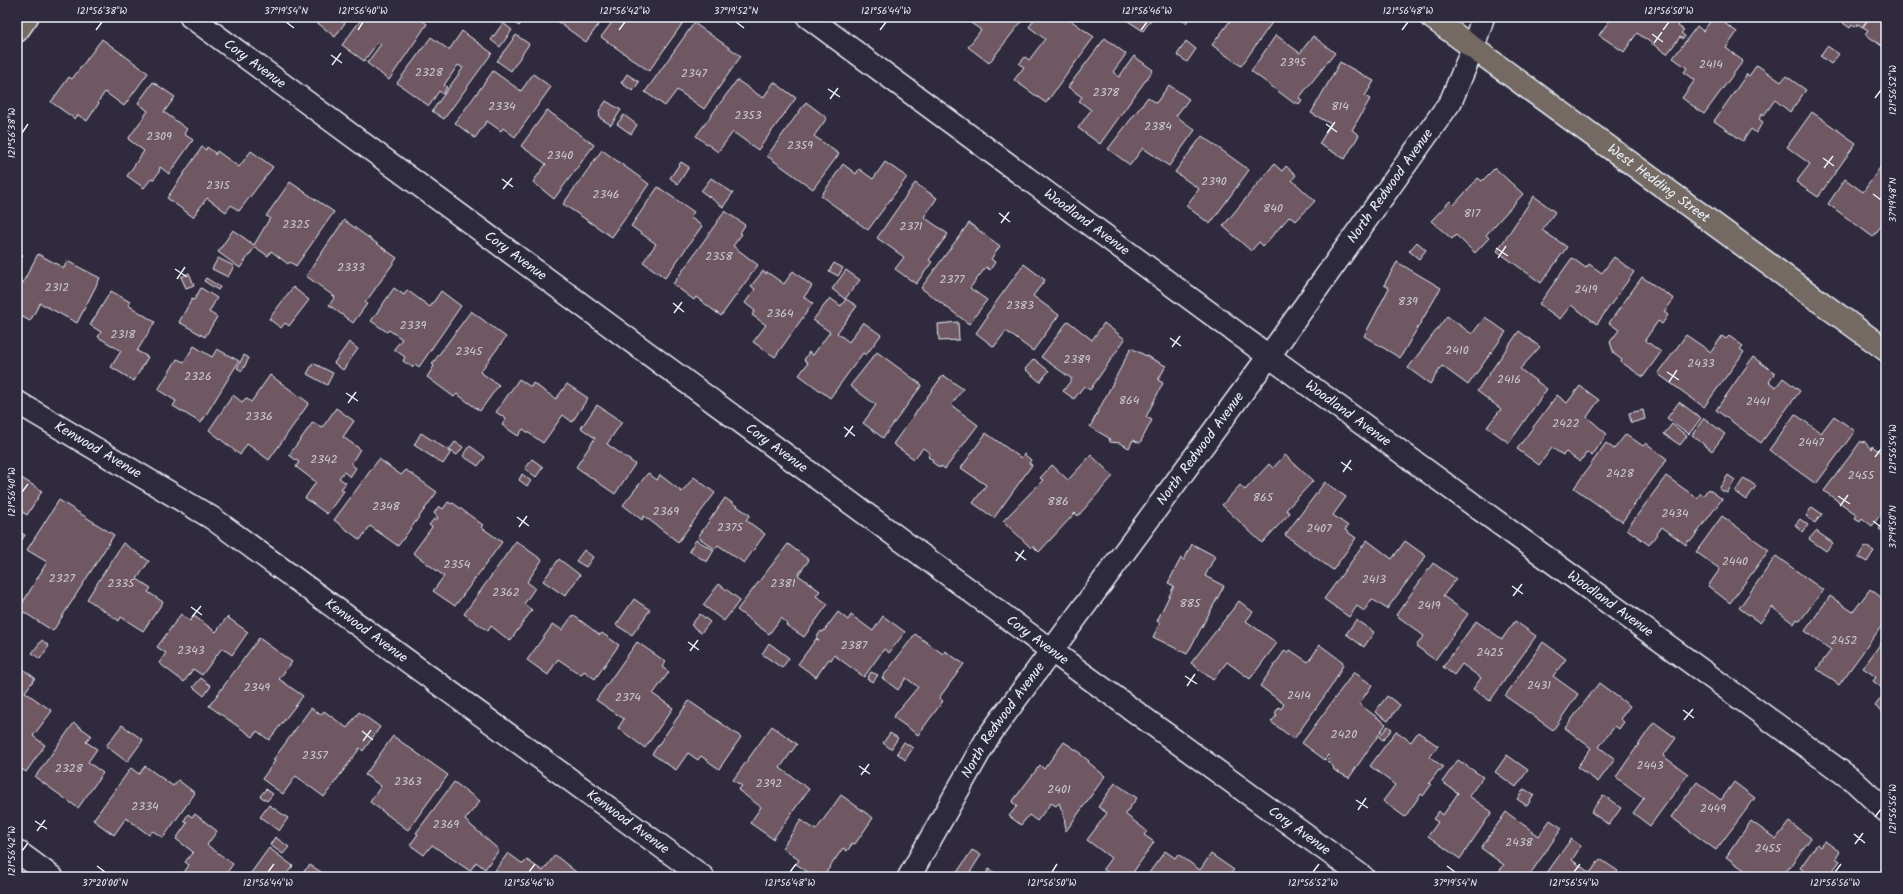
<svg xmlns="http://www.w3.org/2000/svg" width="1903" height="894" font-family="Kalam,sans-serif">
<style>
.building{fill:#705863;stroke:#e8f1f8}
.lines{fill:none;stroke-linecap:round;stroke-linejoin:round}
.minor-casing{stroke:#e8f1f8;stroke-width:25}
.major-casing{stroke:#e8f1f8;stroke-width:25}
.minor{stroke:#2f2a3d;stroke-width:22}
.major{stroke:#756964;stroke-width:22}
.ticks{fill:none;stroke:#e8f1f8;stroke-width:1.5}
.labels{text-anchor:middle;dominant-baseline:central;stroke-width:3;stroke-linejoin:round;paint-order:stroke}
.number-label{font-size:12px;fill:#cacbd3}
.street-label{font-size:14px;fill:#e8f1f8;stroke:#2f2a3d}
.neatline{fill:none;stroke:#e8f1f8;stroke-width:1.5}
.ticks-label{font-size:10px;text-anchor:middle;fill:#e8f1f8}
</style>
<rect width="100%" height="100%" fill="#2f2a3d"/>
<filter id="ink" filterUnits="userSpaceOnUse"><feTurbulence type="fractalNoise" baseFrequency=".025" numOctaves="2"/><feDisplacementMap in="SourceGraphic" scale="8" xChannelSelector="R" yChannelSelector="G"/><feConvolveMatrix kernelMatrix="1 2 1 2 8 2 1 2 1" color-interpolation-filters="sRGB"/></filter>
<g filter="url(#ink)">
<g class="building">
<polygon points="316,17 349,17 335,37 314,20"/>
<polygon points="363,17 418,17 427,24 389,80 367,63 381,44 378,42 364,61 342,45"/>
<polygon points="515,17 525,17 519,26 512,21"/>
<polygon points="551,17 604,17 586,42"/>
<polygon points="616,17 654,18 687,17 649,71 601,37"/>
<polygon points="971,17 1025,17 989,63 968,47 981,30 968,21"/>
<polygon points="1036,17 1066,17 1094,37 1046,103 1014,80 1024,67 1019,64 1025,57 1029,60 1045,39 1029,27"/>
<polygon points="1122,17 1153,17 1143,31"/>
<polygon points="1177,17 1190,17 1186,23"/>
<polygon points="1233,17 1276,17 1241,66 1212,45"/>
<polygon points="1612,17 1684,17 1678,26 1684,30 1681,33 1685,36 1683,39 1680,37 1667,54 1637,33 1624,52 1599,35"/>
<polygon points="1714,17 1716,17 1737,32 1726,48 1743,61 1704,114 1682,98 1695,80 1684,72 1687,68 1673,58 1697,26 1703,31"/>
<polygon points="1840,17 1869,17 1862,27 1858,24 1855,27 1852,25 1850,28 1843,23 1845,20"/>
<polygon points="1870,17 1886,17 1886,49 1865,34 1868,30 1863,27"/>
<polygon points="503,23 512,30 500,47 491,40"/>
<polygon points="694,23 741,56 704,109 677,90 665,106 645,92"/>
<polygon points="462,31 492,53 444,119 432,111 463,68 458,65 444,85 447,87 443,94 439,91 429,106 397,83 431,37 449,50"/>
<polygon points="516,35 529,44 511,71 497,61"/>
<polygon points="1276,35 1300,53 1313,36 1335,53 1299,98 1302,100 1299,104 1296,102 1295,104 1251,71"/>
<polygon points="1105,38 1126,54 1113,72 1119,77 1134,56 1153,70 1100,144 1078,128 1091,110 1079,101 1082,97 1068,87"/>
<polygon points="102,39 148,73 124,106 105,92 98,102 99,103 87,121 78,115 75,119 51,102 69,77 72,79"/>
<polygon points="1186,41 1196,49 1187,62 1177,55"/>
<polygon points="1827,46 1839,54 1831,64 1820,56"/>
<polygon points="1340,62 1374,81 1365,96 1370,99 1352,130 1359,135 1345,159 1319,144 1331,124 1311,113"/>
<polygon points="1757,65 1781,82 1786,76 1806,90 1790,112 1775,100 1764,115 1762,113 1759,119 1763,122 1756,133 1751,129 1743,141 1714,121 1747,74 1749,76"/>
<polygon points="493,71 521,91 533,74 551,87 515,137 503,128 501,131 487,121 475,138 455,123"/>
<polygon points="627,74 639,82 633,91 621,83"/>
<polygon points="737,80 763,98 774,82 796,98 758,150 733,132 718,152 696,136"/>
<polygon points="153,82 175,97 164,112 187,129 184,134 193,140 169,174 160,167 159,172 154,179 151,179 144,188 127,176 144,151 128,139 148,111 138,103"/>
<polygon points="1169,85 1189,99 1176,116 1195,130 1169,166 1143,148 1130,165 1108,149 1148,97 1156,103"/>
<polygon points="606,101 621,110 611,125 600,118 599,111"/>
<polygon points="806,102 827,118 814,136 839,154 813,189 767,156"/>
<polygon points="547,110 594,145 554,199 533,182 546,164 521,146"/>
<polygon points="1812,112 1856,143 1818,197 1796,182 1810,164 1787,147"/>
<polygon points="624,115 637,125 631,134 617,124"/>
<polygon points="1202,136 1249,170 1210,224 1186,206 1199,189 1175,172"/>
<polygon points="202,147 206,150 207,147 215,153 215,155 217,151 239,167 251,151 273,167 239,211 231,205 226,212 207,198 193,217 167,198"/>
<polygon points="602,150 649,184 612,237 563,204"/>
<polygon points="681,162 689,167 678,184 670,178"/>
<polygon points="885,162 907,177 868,230 821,196 843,164 856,174 859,169 873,179"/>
<polygon points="1884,162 1886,164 1886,219 1873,237 1828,204 1845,179 1863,192"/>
<polygon points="1274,164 1282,171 1286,166 1296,175 1292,180 1315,201 1296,221 1290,216 1263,246 1259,242 1251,251 1223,226"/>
<polygon points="1495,168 1523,194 1486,235 1489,238 1475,253 1456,235 1452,239 1431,221 1450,201 1454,205 1478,178 1482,181"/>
<polygon points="711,178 733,193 723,207 701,191"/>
<polygon points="290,182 334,212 296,266 290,262 288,264 271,251 268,256 255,247 240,268 218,252 233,230 254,245 270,218 266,216"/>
<polygon points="915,183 937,198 924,217 948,234 929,260 932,262 916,284 895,269 904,257 877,238"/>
<polygon points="658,187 694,212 690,217 702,226 665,278 643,262 656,244 631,226"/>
<polygon points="1534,196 1555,212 1542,230 1567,247 1541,283 1497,251"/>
<polygon points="725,211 745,225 740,233 742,234 733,246 758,265 721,316 696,297 694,300 673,284"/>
<polygon points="344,220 397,258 365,303 367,304 353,323 329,305 335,297 306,276"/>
<polygon points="969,223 1000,246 991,259 995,262 990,270 986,267 970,288 987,300 969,324 921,288"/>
<polygon points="1417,242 1426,250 1419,259 1409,251"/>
<polygon points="17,252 23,255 17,266"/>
<polygon points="38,254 64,268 67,261 100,278 77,323 40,303 30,321 17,314 17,290 21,282 22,284"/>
<polygon points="1614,257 1634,272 1597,324 1571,305 1560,319 1539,304 1572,258 1586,268 1589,264 1602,273"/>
<polygon points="218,258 234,266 228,277 212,269"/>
<polygon points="1397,262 1441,288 1400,358 1364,336 1389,288 1384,285"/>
<polygon points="834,263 843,268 838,276 829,271"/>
<polygon points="1024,264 1045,280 1033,296 1059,315 1033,351 1006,331 994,347 976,333 987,317 986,316"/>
<polygon points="846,270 860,280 845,299 832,289"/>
<polygon points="763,271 766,274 767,272 784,284 793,271 812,286 804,297 813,303 775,357 753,342 766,325 752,315 755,311 745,303 755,289 751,286"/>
<polygon points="189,273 194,285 186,288 181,277"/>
<polygon points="1642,277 1674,299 1664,312 1668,315 1662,324 1658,321 1645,340 1661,352 1643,377 1621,362 1622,360 1614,354 1610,342 1619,330 1609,323"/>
<polygon points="206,278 220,287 218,290 204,281"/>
<polygon points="293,287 309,300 289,326 285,323 281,328 269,319"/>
<polygon points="201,288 217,298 209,312 217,317 205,337 179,322 192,299 194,300"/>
<polygon points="394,288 404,295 407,290 430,307 441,291 461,306 419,367 415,364 412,367 403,361 405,357 394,349 402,339 389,330 387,332 371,321"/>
<polygon points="111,291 130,302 128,305 155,322 137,351 148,357 134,381 111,367 121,351 98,337 101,332 90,325"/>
<polygon points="830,298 841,306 846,299 857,306 837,333 849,342 863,322 881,335 866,355 863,353 830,398 799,375 808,363 804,360 809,352 813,355 830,332 813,320"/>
<polygon points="471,311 506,337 480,372 499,385 480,411 457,394 454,397 427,377 434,366 432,364"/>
<polygon points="1447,316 1472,334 1485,317 1506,332 1468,385 1442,366 1430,384 1408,368"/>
<polygon points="1068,321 1092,340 1104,323 1125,339 1090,390 1084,386 1074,399 1063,391 1072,379 1041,357"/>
<polygon points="958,322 959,340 939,341 938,324"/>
<polygon points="1519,331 1540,347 1520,369 1547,389 1509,443 1487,427 1501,409 1477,391"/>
<polygon points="1686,335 1711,352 1722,336 1726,339 1729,336 1743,346 1740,349 1744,352 1704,407 1658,374"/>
<polygon points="349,342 358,349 343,370 334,363"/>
<polygon points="194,346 212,357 217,349 239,361 201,423 173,406 176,401 158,390 177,359 184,362"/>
<polygon points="1131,348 1166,366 1158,380 1163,383 1146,417 1152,420 1140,443 1133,440 1129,448 1120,443 1110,442 1109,438 1090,427"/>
<polygon points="877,352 922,385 883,438 863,423 876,405 850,386"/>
<polygon points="244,355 249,358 242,371 237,368"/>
<polygon points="1753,357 1775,373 1769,382 1776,387 1783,378 1800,391 1761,443 1716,410"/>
<polygon points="1034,359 1049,371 1040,382 1025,369"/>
<polygon points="313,363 333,373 327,385 307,374"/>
<polygon points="270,375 309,403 269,460 247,444 240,455 209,430 233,395 242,402 246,398 251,402"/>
<polygon points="943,375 963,389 951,405 978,425 945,469 941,466 940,468 932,462 933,460 928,457 930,453 923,448 914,459 893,444"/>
<polygon points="519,379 531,387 533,383 556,399 567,384 588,398 572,422 563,415 543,443 523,429 518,436 502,425 506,419 496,412"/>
<polygon points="1580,386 1599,400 1587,417 1607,434 1592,456 1587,452 1580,462 1566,452 1563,455 1552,448 1539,465 1517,449 1557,395 1567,403"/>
<polygon points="1679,402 1701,418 1689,434 1667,418"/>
<polygon points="597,405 622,422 607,444 635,464 615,494 576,467 595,438 581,428"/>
<polygon points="336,408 354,421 343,437 360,449 351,464 356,468 350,477 344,472 339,478 346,483 341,489 344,491 327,514 305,498 316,482 296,467 299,462 289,455 313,422 322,428"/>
<polygon points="1643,410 1645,419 1631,423 1629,413"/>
<polygon points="1795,414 1821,433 1834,416 1855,431 1816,484 1769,450"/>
<polygon points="1704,418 1725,434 1712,451 1692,435"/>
<polygon points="1672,424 1687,436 1680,445 1664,434"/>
<polygon points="421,433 451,452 443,464 414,445"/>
<polygon points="986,433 1021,458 1024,454 1031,460 1029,463 1032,465 994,518 973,503 986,485 961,468"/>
<polygon points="1626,434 1643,446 1646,443 1667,459 1622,522 1574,488 1606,443 1614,449"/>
<polygon points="1861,441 1863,443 1864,441 1871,449 1872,446 1885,456 1883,458 1886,459 1886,507 1872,526 1862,518 1860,521 1855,518 1857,515 1824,491"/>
<polygon points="455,442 463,447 457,455 449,450"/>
<polygon points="470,446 485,457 478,466 463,456"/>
<polygon points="1091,455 1113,476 1078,516 1075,513 1039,552 1033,546 1031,548 1003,521 1043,480 1040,478 1052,465 1068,480"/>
<polygon points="1285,455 1313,481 1286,510 1290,513 1262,543 1222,505 1240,485 1245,490 1269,464 1273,468"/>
<polygon points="379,459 401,475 406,470 437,492 398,546 370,526 360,540 334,520"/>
<polygon points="532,459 543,467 536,477 525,469"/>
<polygon points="648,473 657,480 660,475 682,492 694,477 715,493 678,542 644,516 642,520 623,505"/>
<polygon points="522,474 531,481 527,486 519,480"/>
<polygon points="1728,475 1735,480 1727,493 1719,489"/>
<polygon points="1666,476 1697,498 1701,493 1703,496 1708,489 1722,499 1691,541 1689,540 1686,545 1662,527 1649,545 1627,529"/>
<polygon points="20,477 42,491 27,515 18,509 17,511 17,482"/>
<polygon points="1744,478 1756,486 1746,500 1735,492"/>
<polygon points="1325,482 1346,497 1333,515 1348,526 1345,530 1356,538 1333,570 1285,535"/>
<polygon points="725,498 750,515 746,520 765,534 744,563 718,545 715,549 698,537"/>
<polygon points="59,500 114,535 53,631 19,609 47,562 27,550"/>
<polygon points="448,502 452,504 453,503 483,525 481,527 502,542 455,606 433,591 444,576 413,553 432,527 429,525 434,519 436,520 438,518 434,513 439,506 443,509"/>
<polygon points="1812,507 1822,514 1815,523 1806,516"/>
<polygon points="1722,516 1769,550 1730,603 1708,586 1720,569 1696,552"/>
<polygon points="1800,519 1808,525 1803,532 1795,525"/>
<polygon points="1886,519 1886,534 1879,529"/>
<polygon points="17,531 25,535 17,548"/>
<polygon points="1816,531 1833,543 1826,551 1809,539"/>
<polygon points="696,540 714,550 707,562 689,551"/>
<polygon points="1367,540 1392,559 1405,541 1426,556 1387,609 1372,599 1364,611 1357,606 1349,617 1324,599"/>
<polygon points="516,541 542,560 527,582 535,588 524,604 532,610 510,641 491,626 488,631 464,614"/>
<polygon points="123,543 149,561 137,579 151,588 148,592 163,602 143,631 121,617 119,621 87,599"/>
<polygon points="788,544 809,560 798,575 820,591 816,596 828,604 804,637 786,625 787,623 781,618 769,634 737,610"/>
<polygon points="1192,544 1215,556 1205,576 1224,586 1187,654 1153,637 1160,623 1157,621 1174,586 1168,583 1181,558 1184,560"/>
<polygon points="1865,546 1874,551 1867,562 1858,557"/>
<polygon points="584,550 593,557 586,567 576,561"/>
<polygon points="1776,556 1823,590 1800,621 1797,619 1794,624 1772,607 1760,623 1739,608"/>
<polygon points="559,559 580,575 565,596 543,581"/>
<polygon points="1433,563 1456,579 1443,596 1468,614 1435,660 1416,646 1424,636 1396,615"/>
<polygon points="719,584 740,600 724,621 703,605"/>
<polygon points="1870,589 1886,601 1886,620 1839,685 1817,669 1831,650 1805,631 1830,596 1853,612"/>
<polygon points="634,599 650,610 632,635 616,625"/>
<polygon points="1239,601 1253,612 1246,621 1277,643 1250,679 1227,662 1213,680 1191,663"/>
<polygon points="838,612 848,620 851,615 873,631 883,616 905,632 889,653 884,649 864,677 834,655 831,660 829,659 816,677 798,664 816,639 819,640 816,638 821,631 823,632"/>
<polygon points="181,614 190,621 194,616 216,632 227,617 248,632 232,655 222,648 202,675 193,669 184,682 159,663 166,653 157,647"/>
<polygon points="700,614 710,622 701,633 691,625"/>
<polygon points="573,615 600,635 602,633 619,645 595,679 584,671 581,675 558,659 548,675 527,660 553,624 562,630"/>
<polygon points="1356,620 1374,632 1364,647 1346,634"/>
<polygon points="1476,621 1502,639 1515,621 1536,636 1490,701 1473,689 1481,678 1462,664 1454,675 1443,667"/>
<polygon points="915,634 943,654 945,651 964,664 939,698 943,701 918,735 893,717 918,687 906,678 898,690 882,678"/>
<polygon points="1886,636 1886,691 1873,681 1876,677 1863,668"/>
<polygon points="259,638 292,662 279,679 303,696 269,740 257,731 253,737 209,706"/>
<polygon points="42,640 49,646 40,659 32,653"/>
<polygon points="637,642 666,662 662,667 669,672 653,694 673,708 645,748 618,728 624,719 596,700"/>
<polygon points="1543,642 1566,659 1553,676 1578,694 1553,730 1505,696"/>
<polygon points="769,643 789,658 782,668 762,654"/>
<polygon points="1320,645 1343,662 1342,664 1343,665 1333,684 1294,739 1271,722 1277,715 1275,713 1279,707 1281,709 1284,704 1260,686 1285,650 1288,653 1290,650 1308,662"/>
<polygon points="20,667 35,678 25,692 52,711 33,736 45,745 26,772 17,766 17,671"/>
<polygon points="871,672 878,675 873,682 867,679"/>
<polygon points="1354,672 1372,685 1359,704 1386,724 1349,778 1334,770 1333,766 1327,761 1330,757 1328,755 1325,760 1302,743"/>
<polygon points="201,678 211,686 204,696 193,687"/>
<polygon points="1599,683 1630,706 1620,719 1624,722 1619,729 1615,726 1599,747 1615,759 1598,782 1577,767 1591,748 1565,728"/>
<polygon points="1886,691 1886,715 1875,706"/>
<polygon points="1387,696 1400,705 1388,721 1375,712"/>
<polygon points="689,701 741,737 719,769 701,756 698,760 688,753 676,770 652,754"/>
<polygon points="311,708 321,715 324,711 347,728 359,712 380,727 363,751 360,748 324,797 296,776 283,794 262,779 275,761 273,760"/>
<polygon points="1654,722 1676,738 1663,756 1688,774 1650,826 1633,813 1644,798 1616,777"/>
<polygon points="74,723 91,735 86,742 97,749 88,762 103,773 78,808 35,777"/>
<polygon points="122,725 143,740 127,762 106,746"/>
<polygon points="772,726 797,744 780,768 809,789 773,839 750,823 761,807 738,790 742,786 733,780"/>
<polygon points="1388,726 1392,729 1383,740 1379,737"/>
<polygon points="1396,731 1411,742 1418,732 1438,746 1430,757 1443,767 1441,771 1439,770 1429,783 1431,785 1423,796 1421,794 1405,817 1383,801 1395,785 1370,766"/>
<polygon points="890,733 898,738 891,749 883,743"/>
<polygon points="393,736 448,775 408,830 370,802 381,786 365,775"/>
<polygon points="904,742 913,748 905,760 897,753"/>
<polygon points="1064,742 1081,753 1080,754 1089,761 1088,762 1105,776 1066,831 1064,816 1059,803 1056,806 1051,803 1037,821 1029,815 1021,825 1009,816 1017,806 1012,802 1040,765 1044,769"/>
<polygon points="1507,755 1528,770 1516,787 1495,772"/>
<polygon points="1458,760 1483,777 1469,796 1492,812 1460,859 1428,836 1438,822 1433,819 1439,811 1443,815 1458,793 1442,782"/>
<polygon points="145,766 173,786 178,780 195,793 163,838 153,831 149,835 126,818 114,835 93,820 131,768 139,774"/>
<polygon points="454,782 480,801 465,820 499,850 485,869 476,862 470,871 432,845 424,855 410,845 418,834 416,833"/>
<polygon points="1697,782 1721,800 1734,782 1755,798 1716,850 1671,817"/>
<polygon points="1115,783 1137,798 1125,814 1147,831 1144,835 1154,842 1130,877 1114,877 1103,869 1111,858 1087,840 1107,813 1098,807"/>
<polygon points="266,789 273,794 267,801 260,796"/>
<polygon points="1524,789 1534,795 1527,806 1517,799"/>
<polygon points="841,795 873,818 855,844 853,843 847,851 843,848 823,877 815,877 796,864 799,860 782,848 801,820 816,830"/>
<polygon points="1603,795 1621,808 1609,825 1591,812"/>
<polygon points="269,805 288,818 279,831 260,817"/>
<polygon points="1506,812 1539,836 1550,820 1562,828 1528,877 1495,877 1504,865 1481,848"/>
<polygon points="188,814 192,817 195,814 217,831 207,845 233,864 224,877 181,877 189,865 185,862 193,852 176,839 187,823 184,821"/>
<polygon points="1751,821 1776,839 1789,822 1811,838 1782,877 1754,877 1726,857"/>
<polygon points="275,837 289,847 283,854 270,845"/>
<polygon points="1571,839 1581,846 1572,860 1590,873 1600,859 1618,871 1613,877 1544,877"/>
<polygon points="1825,841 1840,852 1836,858 1840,861 1828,877 1807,877 1809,875 1800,868 1817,844 1821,847"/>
<polygon points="269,848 293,866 284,877 248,877"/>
<polygon points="972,850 981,855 967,877 961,877 956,874"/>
<polygon points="1165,851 1175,858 1178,854 1200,870 1211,854 1234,870 1228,877 1146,877"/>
<polygon points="508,853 523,864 527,860 543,871 555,855 576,872 573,877 490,877"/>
<polygon points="310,865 329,877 302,877 301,874"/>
<polygon points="989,869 1001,877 990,877 986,874"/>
</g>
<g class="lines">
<defs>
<g id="minor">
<path id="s1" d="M 191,17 L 1079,671 L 1363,877"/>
<path id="s2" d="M 808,17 L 1237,333 L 1854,781 L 1886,811"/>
<path id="s3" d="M 17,402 L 212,518 L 703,877"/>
<polyline points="17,851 52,877"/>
<path id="s4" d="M 909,877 L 988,737 L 1269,356 L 1451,101 L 1473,48 L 1483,17"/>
</g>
<g id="major">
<path id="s5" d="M 1431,17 L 1886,350"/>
<polyline points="17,31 27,17"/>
</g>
</defs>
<use href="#minor" class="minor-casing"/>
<use href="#major" class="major-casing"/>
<use href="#minor" class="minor"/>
<use href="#major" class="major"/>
</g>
</g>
<path class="ticks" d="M 286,22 L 294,28M 736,22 L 744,28M 96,30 L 102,22M 358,30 L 363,22M 619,30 L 625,22M 880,30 L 886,22M 1141,30 L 1147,22M 1402,30 L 1408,22M 1663,30 L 1669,22M 1652,34 L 1663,42M 1654,43 L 1662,32M 331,55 L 342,63M 332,65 L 341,53M 828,89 L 840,97M 1875,98 L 1881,90M 830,99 L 838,88M 1326,124 L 1337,132M 22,133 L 28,124M 1327,133 L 1335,122M 1823,158 L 1834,166M 1824,168 L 1833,156M 502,179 L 513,187M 503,189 L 512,178M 1873,194 L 1881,200M 999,213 L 1010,222M 1001,223 L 1009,212M 1496,248 L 1508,256M 1498,258 L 1506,246M 175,269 L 187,277M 177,279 L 185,267M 673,303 L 684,312M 674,313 L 682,302M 1170,338 L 1181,346M 1172,347 L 1180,336M 1667,372 L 1679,380M 1669,382 L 1677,370M 346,393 L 358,401M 348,403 L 356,392M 844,427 L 855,436M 845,437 L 853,426M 1875,457 L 1881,449M 1341,462 L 1352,470M 1343,472 L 1351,460M 22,492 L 28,484M 1838,496 L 1850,504M 1840,506 L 1848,495M 517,517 L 529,526M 1873,521 L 1881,527M 519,527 L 527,516M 1015,552 L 1026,560M 1016,561 L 1024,550M 1512,586 L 1523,594M 1513,596 L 1522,584M 191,607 L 202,615M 192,617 L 201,606M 688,642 L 699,650M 690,651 L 698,640M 1185,676 L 1197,684M 1187,686 L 1195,674M 1683,710 L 1694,718M 1684,720 L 1693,709M 362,731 L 373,740M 363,741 L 371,730M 859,766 L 870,774M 861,775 L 869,764M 1356,800 L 1368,808M 1358,810 L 1366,798M 1875,817 L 1881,809M 35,821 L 47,829M 37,831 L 45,820M 1854,834 L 1865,843M 1855,844 L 1863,833M 22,851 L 28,843M 97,866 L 105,872M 1447,866 L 1455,872M 268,872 L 274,864M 529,872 L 535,864M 790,872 L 796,864M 1052,872 L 1057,864M 1313,872 L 1319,864M 1574,872 L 1580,864M 1835,872 L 1841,864"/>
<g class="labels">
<g class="number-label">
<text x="1293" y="62">2395</text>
<text x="1711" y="64">2414</text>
<text x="429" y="72">2328</text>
<text x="694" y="73">2347</text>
<text x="1106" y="92">2378</text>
<text x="502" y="106">2334</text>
<text x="1340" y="106">814</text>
<text x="748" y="115">2353</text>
<text x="1158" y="126">2384</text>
<text x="159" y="136">2309</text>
<text x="800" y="145">2359</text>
<text x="560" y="155">2340</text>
<text x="1214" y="181">2390</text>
<text x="218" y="185">2315</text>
<text x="606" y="194">2346</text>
<text x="1273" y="208">840</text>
<text x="1472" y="213">817</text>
<text x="296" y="224">2325</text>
<text x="911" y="226">2371</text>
<text x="719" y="256">2358</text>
<text x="351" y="267">2333</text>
<text x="952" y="279">2377</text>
<text x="57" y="287">2312</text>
<text x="1586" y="289">2419</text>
<text x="1408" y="301">839</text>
<text x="1020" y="305">2383</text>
<text x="780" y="313">2364</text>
<text x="413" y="325">2339</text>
<text x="123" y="334">2318</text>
<text x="1457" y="350">2410</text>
<text x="469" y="351">2345</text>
<text x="1077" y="359">2389</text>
<text x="1701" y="363">2433</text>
<text x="198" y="376">2326</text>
<text x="1509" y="379">2416</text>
<text x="1129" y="400">864</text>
<text x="1758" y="401">2441</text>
<text x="259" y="416">2336</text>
<text x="1566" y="423">2422</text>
<text x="1811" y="442">2447</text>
<text x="324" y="459">2342</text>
<text x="1620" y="473">2428</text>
<text x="1861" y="475">2455</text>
<text x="1263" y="497">865</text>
<text x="1058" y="501">886</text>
<text x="386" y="506">2348</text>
<text x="666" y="511">2369</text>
<text x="1675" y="513">2434</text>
<text x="730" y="527">2375</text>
<text x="1319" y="528">2407</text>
<text x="1735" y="561">2440</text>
<text x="457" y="564">2354</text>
<text x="62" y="578">2327</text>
<text x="1374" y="579">2413</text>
<text x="121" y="583">2335</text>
<text x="783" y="583">2381</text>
<text x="506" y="592">2362</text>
<text x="1190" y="603">885</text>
<text x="1429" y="605">2419</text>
<text x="1844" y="640">2452</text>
<text x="854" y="645">2387</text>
<text x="191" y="650">2343</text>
<text x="1490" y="652">2425</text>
<text x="1539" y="685">2431</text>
<text x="257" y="687">2349</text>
<text x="1299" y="695">2414</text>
<text x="628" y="697">2374</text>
<text x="1344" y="734">2420</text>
<text x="315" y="755">2357</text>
<text x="1650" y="765">2443</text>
<text x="69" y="768">2328</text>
<text x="408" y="781">2363</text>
<text x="769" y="783">2392</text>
<text x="1059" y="789">2401</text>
<text x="145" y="806">2334</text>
<text x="1713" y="808">2449</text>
<text x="446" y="824">2369</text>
<text x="1519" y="842">2438</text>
<text x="1768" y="848">2455</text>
</g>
<g class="street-label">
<text stroke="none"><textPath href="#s1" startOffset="79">Cory Avenue</textPath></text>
<text stroke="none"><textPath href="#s5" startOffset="282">West Hedding Street</textPath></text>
<text stroke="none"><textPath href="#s4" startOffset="843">North Redwood Avenue</textPath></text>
<text stroke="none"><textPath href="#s2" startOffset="346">Woodland Avenue</textPath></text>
<text stroke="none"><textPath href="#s1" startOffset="403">Cory Avenue</textPath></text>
<text stroke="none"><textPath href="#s2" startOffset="670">Woodland Avenue</textPath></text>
<text stroke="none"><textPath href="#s1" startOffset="727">Cory Avenue</textPath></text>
<text stroke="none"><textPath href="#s4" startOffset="519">North Redwood Avenue</textPath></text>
<text stroke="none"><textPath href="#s3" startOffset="94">Kenwood Avenue</textPath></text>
<text stroke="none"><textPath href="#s2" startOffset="994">Woodland Avenue</textPath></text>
<text stroke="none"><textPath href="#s3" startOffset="418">Kenwood Avenue</textPath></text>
<text stroke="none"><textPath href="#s1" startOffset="1051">Cory Avenue</textPath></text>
<text stroke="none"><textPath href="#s4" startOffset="183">North Redwood Avenue</textPath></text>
<text stroke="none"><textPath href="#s3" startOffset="742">Kenwood Avenue</textPath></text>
<text stroke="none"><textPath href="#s1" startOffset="1375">Cory Avenue</textPath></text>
</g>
</g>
<rect width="1903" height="894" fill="none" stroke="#2f2a3d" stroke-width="44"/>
<rect x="22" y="22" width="1859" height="850" class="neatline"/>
<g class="ticks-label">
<text x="102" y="14">121°56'38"W</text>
<text x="286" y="14">37°19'54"N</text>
<text x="363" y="14">121°56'40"W</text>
<text x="625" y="14">121°56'42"W</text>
<text x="736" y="14">37°19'52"N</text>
<text x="886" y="14">121°56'44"W</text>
<text x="1147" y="14">121°56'46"W</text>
<text x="1408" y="14">121°56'48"W</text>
<text x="1669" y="14">121°56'50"W</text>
<text transform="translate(1892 90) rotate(-90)" y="4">121°56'52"W</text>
<text transform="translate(11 133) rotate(-90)" y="4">121°56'38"W</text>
<text transform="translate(1892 200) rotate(-90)" y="4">37°19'48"N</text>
<text transform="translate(1892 449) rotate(-90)" y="4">121°56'54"W</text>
<text transform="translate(11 492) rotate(-90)" y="4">121°56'40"W</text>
<text transform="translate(1892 527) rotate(-90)" y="4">37°19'50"N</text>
<text transform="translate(1892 809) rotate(-90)" y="4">121°56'56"W</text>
<text transform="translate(11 851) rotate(-90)" y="4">121°56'42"W</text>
<text x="105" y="886">37°20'00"N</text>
<text x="268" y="886">121°56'44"W</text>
<text x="529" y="886">121°56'46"W</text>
<text x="790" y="886">121°56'48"W</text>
<text x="1052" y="886">121°56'50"W</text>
<text x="1313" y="886">121°56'52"W</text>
<text x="1455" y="886">37°19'54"N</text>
<text x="1574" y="886">121°56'54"W</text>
<text x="1835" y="886">121°56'56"W</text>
</g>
</svg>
